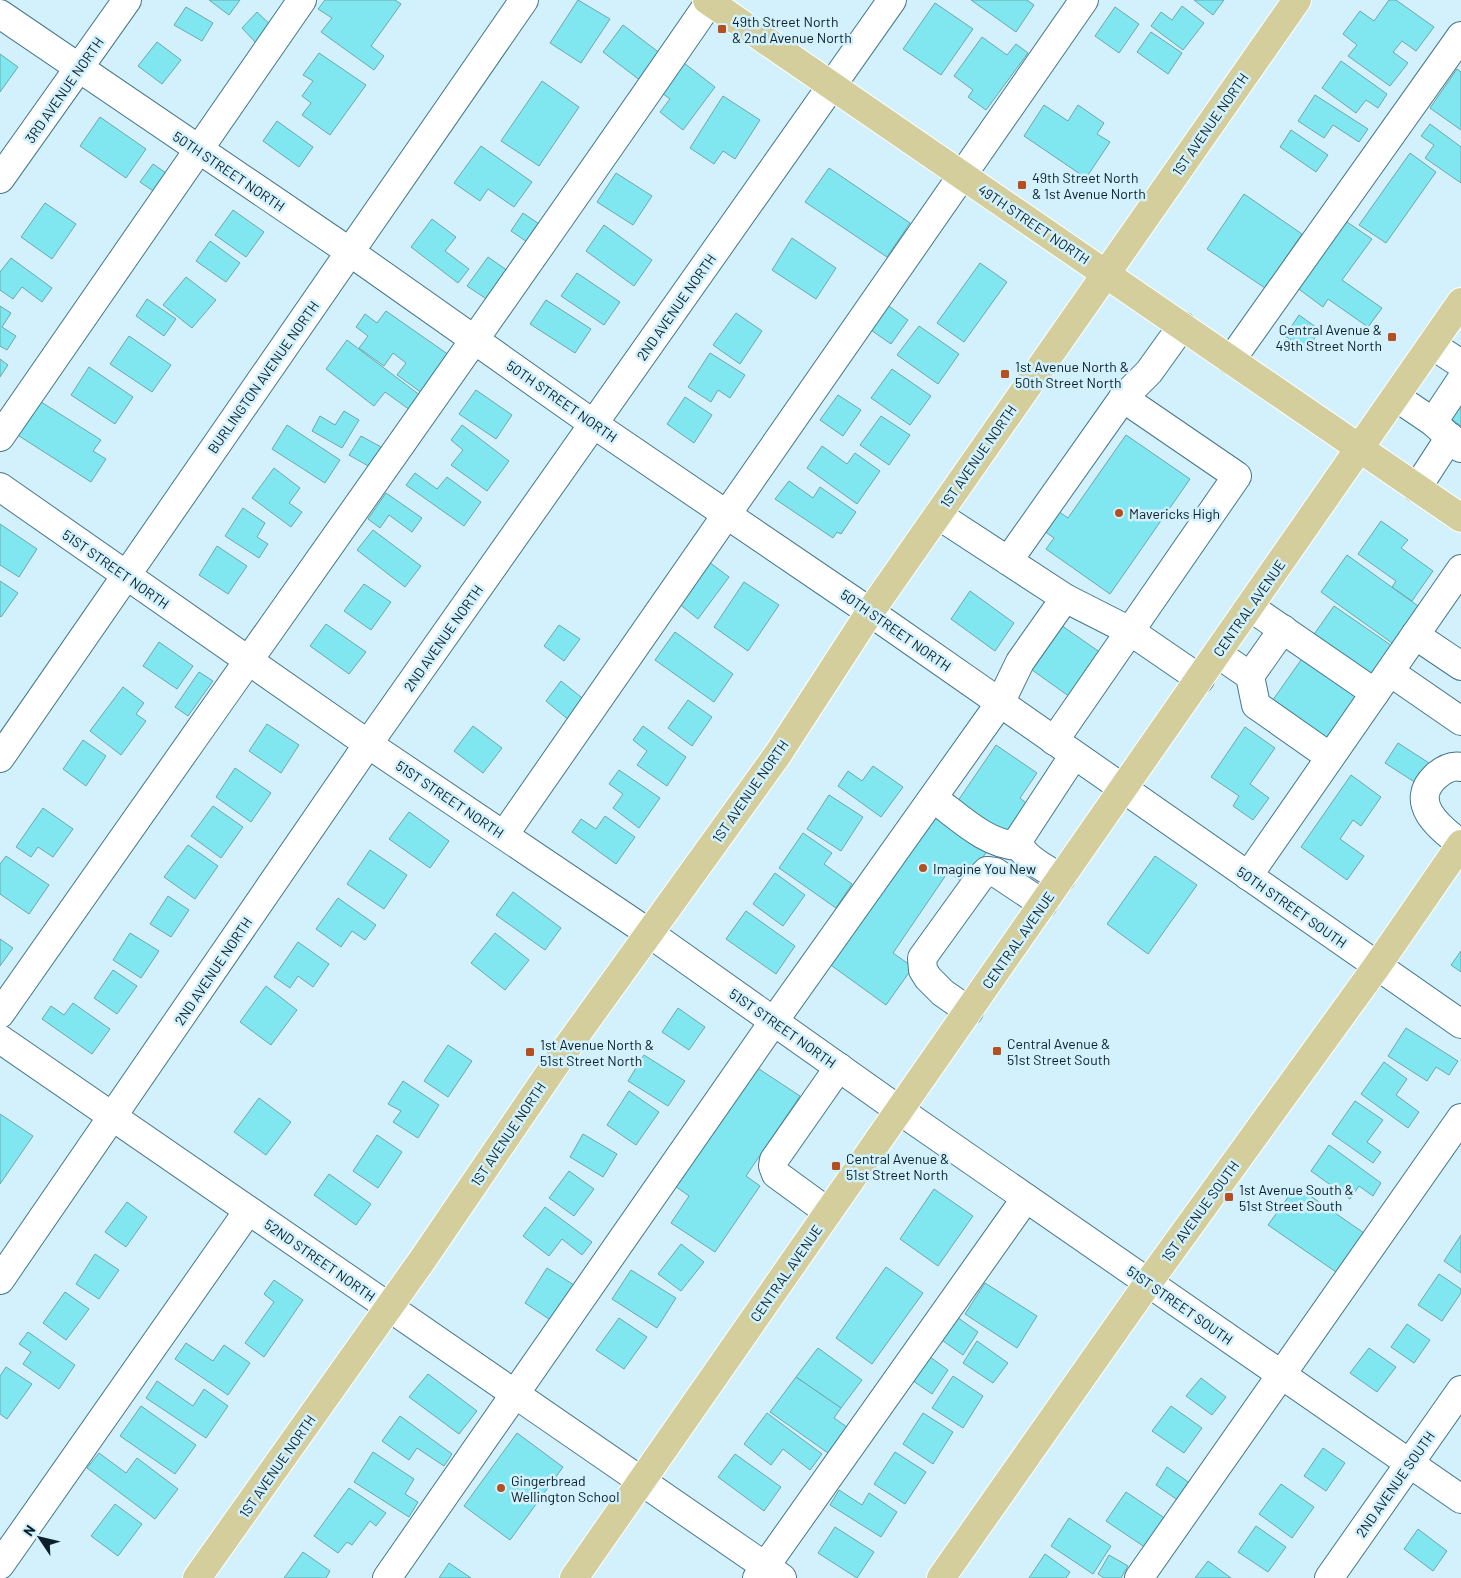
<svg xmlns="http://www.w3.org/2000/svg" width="1461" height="1578" font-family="Barlow,sans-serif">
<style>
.building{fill:#80e7f0;stroke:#6da7ac}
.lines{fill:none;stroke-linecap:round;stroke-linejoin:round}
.minor-casing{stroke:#47788a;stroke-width:30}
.major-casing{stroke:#fff;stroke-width:30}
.minor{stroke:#fff;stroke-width:28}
.major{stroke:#d4ce9d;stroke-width:28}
.poi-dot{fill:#b44f1f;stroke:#d2f1fd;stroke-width:2}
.labels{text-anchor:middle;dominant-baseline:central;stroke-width:5;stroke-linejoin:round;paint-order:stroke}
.poi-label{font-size:14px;fill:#0b2027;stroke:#d2f1fd;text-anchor:start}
.street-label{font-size:14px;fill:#0b2027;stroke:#d2f1fd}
</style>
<rect width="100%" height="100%" fill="#d2f1fd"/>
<g class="building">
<polygon points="209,0 240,0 229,15"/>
<polygon points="325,0 395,0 401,4 371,46 384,56 374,70 321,32 332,18 318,9"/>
<polygon points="578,0 610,19 581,63 550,43"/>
<polygon points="971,0 1027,0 1034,5 1016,32"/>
<polygon points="1194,0 1224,0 1213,15"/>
<polygon points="1389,0 1396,0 1434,27 1416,51 1402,41 1393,52 1408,63 1390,86 1348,56 1357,45 1343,34 1360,11 1374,21"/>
<polygon points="935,3 973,29 941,75 903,49"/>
<polygon points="1182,6 1204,23 1183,50 1151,26 1161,12 1172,20"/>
<polygon points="186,7 213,23 202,41 174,25"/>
<polygon points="1115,7 1139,24 1119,53 1095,36"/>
<polygon points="257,12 273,27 257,44 242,28"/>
<polygon points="623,25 661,54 641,81 603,52"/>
<polygon points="1151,32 1182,53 1168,74 1137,52"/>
<polygon points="982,37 1007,55 1016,44 1028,53 986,110 968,97 973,90 954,76"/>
<polygon points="157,42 181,60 162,84 138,66"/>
<polygon points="319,53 366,85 330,135 302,115 311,103 302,96 313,81 303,75"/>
<polygon points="0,54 18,67 0,92"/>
<polygon points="680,60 715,87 683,130 660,112 670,99 658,90"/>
<polygon points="1341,61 1387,94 1378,108 1366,100 1356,113 1322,88"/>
<polygon points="1457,69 1461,72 1461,130 1430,108"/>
<polygon points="542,81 579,107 539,166 501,141"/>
<polygon points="1315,95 1368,129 1359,142 1333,125 1324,138 1298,121"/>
<polygon points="723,96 760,120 735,159 723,151 714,164 690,148"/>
<polygon points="1044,105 1068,121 1078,105 1104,123 1097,134 1110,142 1086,178 1024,136"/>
<polygon points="100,117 146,149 126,178 80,146"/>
<polygon points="277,121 313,147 299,167 263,141"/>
<polygon points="1430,124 1461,147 1461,183 1425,158 1434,145 1421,136"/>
<polygon points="1291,130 1328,155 1316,172 1280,147"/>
<polygon points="481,146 532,182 514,207 488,189 480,201 454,183"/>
<polygon points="1410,153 1436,172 1386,243 1359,225"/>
<polygon points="153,164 172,177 159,195 140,182"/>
<polygon points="829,168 910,223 887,257 805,202"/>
<polygon points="616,173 652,196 633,225 597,202"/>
<polygon points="1244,194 1302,234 1265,288 1207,249"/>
<polygon points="45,203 76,224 52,259 21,237"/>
<polygon points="233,210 264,232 246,257 215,235"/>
<polygon points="523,213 542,226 530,244 511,231"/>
<polygon points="432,219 456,237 445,251 469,269 458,283 411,247"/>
<polygon points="1344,220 1372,239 1342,280 1382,308 1368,327 1328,299 1323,307 1296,287"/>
<polygon points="604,225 652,260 634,286 586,251"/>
<polygon points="792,238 836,268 816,299 772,270"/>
<polygon points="210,241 240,263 226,282 196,261"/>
<polygon points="488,257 508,271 488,300 467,286"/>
<polygon points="11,258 52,288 42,302 22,287 13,299 0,290 0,272"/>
<polygon points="980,263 1007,282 964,342 937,323"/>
<polygon points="577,273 620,302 604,325 561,296"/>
<polygon points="186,277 216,300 192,328 163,305"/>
<polygon points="147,299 176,319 164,336 136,316"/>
<polygon points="546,300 591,329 575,353 530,324"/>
<polygon points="886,304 908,320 891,344 868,328"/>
<polygon points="0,306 11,313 2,327 16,336 7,350 0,346"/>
<polygon points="386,311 449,355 422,393 397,375 406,363 393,353 384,366 359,348 368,336 356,327 365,314 377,323"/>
<polygon points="736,313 762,331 740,364 713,345"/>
<polygon points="1299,315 1320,330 1306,351 1285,336"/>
<polygon points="919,326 959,354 938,384 897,355"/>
<polygon points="129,336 171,365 152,392 110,364"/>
<polygon points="347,340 421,396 410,410 385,392 374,406 326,369"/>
<polygon points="710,353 745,375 730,398 718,390 711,402 688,387"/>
<polygon points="0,359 8,365 0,377"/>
<polygon points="89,367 133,397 115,424 71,395"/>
<polygon points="892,369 931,396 910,425 871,398"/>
<polygon points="1461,389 1461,426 1443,413"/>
<polygon points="476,390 512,415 496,439 459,414"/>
<polygon points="838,395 861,410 843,436 820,420"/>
<polygon points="685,397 712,415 694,443 667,424"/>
<polygon points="38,400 101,440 93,451 106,459 91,482 16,434"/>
<polygon points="344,411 359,420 342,448 312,431 320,416 335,425"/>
<polygon points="881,416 910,435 889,465 860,445"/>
<polygon points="287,425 340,460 325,483 272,449"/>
<polygon points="462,425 509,461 487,491 451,465 463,450 451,440"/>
<polygon points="1126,435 1190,479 1110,594 1046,549 1054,538 1040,528 1055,509 1068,518"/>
<polygon points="361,436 381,447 370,467 349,455"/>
<polygon points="822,446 847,464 855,453 880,471 857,504 807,468"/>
<polygon points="274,468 300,488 289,503 302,512 291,527 252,498"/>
<polygon points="415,473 437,489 447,477 481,502 464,526 406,485"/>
<polygon points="789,481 813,498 820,487 856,512 841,534 837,532 833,538 775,499"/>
<polygon points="386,493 422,518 412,532 389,515 380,528 368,519"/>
<polygon points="243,508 265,523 257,537 268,544 259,558 225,536"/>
<polygon points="1381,521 1408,540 1401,548 1433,571 1412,601 1392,587 1396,581 1358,554"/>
<polygon points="0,524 37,549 19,577 0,565"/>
<polygon points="373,530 421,566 405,587 357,550"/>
<polygon points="217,546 247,566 228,594 199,575"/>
<polygon points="1347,555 1418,606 1392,643 1321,592"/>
<polygon points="709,562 729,577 698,619 678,603"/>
<polygon points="0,581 18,593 1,617 0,616"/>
<polygon points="744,582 779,605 748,651 714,627"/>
<polygon points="364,584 391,602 371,630 344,611"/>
<polygon points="970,591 1014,623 995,651 951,619"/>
<polygon points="1334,606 1395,648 1372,682 1310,640"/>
<polygon points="1058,623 1101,653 1070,697 1028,667"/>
<polygon points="326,624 366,652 349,674 310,646"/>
<polygon points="559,625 580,639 564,661 544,646"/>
<polygon points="675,632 733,674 714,702 655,660"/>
<polygon points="159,642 193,666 177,689 143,666"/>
<polygon points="1306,653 1363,693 1327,744 1270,704"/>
<polygon points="199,672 213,681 188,716 175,707"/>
<polygon points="561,681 586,701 570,721 546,701"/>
<polygon points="123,687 144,703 136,714 146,721 121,755 90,731"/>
<polygon points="688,700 712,717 692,746 668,728"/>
<polygon points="267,724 299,745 281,773 249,751"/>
<polygon points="473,726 502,748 483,773 454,751"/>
<polygon points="643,726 686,757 667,786 637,765 647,751 633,740"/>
<polygon points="1245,727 1275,748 1250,784 1269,798 1253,820 1233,806 1239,796 1211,777"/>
<polygon points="83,740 106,756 86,786 63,769"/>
<polygon points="1398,743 1429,763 1416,783 1385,763"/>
<polygon points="996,745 1037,773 1020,798 1026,803 1000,841 953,808"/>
<polygon points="873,766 903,787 881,817 838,786 848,771 862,781"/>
<polygon points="235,768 271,793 251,822 216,797"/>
<polygon points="619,770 660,798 639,828 613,808 623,794 609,784"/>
<polygon points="1351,775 1381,797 1361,826 1353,820 1340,839 1364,856 1347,880 1301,847"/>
<polygon points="829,795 863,817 841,851 807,829"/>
<polygon points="213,806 243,827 221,858 191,836"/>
<polygon points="43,808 73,829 53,857 38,847 31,857 16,847"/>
<polygon points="409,812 449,841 430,868 389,839"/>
<polygon points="935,812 988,850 964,883 948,872 893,953 913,967 886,1005 828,963"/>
<polygon points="605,816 635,837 616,864 572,832 581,819 596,829"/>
<polygon points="803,833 832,853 824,864 852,884 836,908 779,868"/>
<polygon points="188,845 218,866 195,899 164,877"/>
<polygon points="370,850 407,875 384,909 347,884"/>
<polygon points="6,856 49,885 29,914 0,894 0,864"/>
<polygon points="1155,856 1197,885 1148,954 1107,924"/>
<polygon points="775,873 805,895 783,926 753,904"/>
<polygon points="513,892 561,928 545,950 496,915"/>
<polygon points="168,896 189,910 171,937 150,924"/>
<polygon points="338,898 376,925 365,940 352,931 341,947 316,929"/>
<polygon points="746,911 795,946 776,974 726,939"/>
<polygon points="130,933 159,951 141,978 113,960"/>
<polygon points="495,933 529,960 505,990 471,963"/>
<polygon points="0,939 13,948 0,966"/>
<polygon points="298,942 329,964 313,987 298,976 290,988 274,977"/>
<polygon points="1461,951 1461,972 1451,965"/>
<polygon points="113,970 137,986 117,1014 94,998"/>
<polygon points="266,986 297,1010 271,1045 240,1022"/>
<polygon points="73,1003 110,1029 92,1054 42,1019 51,1006 64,1015"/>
<polygon points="678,1008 705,1027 689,1050 662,1032"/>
<polygon points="1406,1028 1458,1061 1449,1075 1436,1067 1427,1081 1388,1056"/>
<polygon points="448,1045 472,1061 448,1097 424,1081"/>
<polygon points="644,1055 685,1081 668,1106 628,1081"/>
<polygon points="1384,1062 1407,1079 1396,1095 1419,1112 1408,1128 1361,1094"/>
<polygon points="756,1067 800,1096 746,1176 760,1186 715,1252 671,1223 689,1196 675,1186"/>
<polygon points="403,1081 439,1105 418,1138 393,1122 401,1111 388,1104"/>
<polygon points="629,1091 659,1112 636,1145 607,1125"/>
<polygon points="259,1098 291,1122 266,1155 234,1132"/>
<polygon points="1355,1101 1383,1120 1367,1142 1381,1152 1373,1163 1332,1134"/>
<polygon points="0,1114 33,1136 0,1184"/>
<polygon points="583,1134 617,1154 603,1177 570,1157"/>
<polygon points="377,1135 402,1152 378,1188 353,1171"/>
<polygon points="1329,1145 1381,1183 1373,1196 1359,1186 1350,1199 1311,1171"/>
<polygon points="569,1171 594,1189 574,1216 549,1198"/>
<polygon points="329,1174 371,1204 356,1225 314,1195"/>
<polygon points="1296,1186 1364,1233 1336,1272 1268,1225"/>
<polygon points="934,1189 973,1216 938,1266 900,1239"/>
<polygon points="127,1202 147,1217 126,1247 105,1232"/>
<polygon points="545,1207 592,1242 582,1255 562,1239 549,1256 523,1236"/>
<polygon points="1461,1235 1461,1273 1444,1261"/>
<polygon points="681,1244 704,1262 681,1291 658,1274"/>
<polygon points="95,1254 119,1270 99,1299 76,1284"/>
<polygon points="886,1267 923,1293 872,1364 836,1338"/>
<polygon points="547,1268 574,1285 552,1321 525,1303"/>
<polygon points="631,1270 676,1298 657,1328 612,1299"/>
<polygon points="1439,1274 1461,1289 1461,1293 1442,1321 1418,1305"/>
<polygon points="274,1280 303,1300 264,1357 245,1343 274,1302 264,1294"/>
<polygon points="985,1283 1037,1316 1017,1348 965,1314"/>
<polygon points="65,1292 89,1309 66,1340 43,1323"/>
<polygon points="954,1315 978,1332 963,1355 939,1338"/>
<polygon points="619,1318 647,1337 624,1369 596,1350"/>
<polygon points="1407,1324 1430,1340 1414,1363 1391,1347"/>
<polygon points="28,1332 75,1365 59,1389 23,1364 31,1352 19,1344"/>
<polygon points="977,1341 1008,1363 993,1383 963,1363"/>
<polygon points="186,1343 213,1361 224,1345 250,1363 228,1395 175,1359"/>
<polygon points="818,1348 862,1380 841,1408 796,1377"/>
<polygon points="1369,1348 1396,1367 1377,1392 1350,1373"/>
<polygon points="926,1354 948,1370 932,1394 909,1378"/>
<polygon points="6,1367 32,1384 7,1419 0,1414 0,1376"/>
<polygon points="428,1374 477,1411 459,1434 409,1397"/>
<polygon points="953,1376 983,1396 963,1428 932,1408"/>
<polygon points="796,1377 841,1408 834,1418 847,1427 828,1453 770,1412"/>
<polygon points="1201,1378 1226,1397 1212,1415 1186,1396"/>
<polygon points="157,1381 193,1406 204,1389 228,1406 206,1438 146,1398"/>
<polygon points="141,1406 196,1445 175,1474 120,1436"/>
<polygon points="1171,1406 1202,1428 1184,1453 1152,1431"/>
<polygon points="767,1413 822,1454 810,1470 783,1449 771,1465 744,1444"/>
<polygon points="923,1413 953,1432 933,1464 903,1444"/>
<polygon points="400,1416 452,1454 444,1466 417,1448 409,1460 382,1441"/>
<polygon points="517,1433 563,1467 510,1540 464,1506"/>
<polygon points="1323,1448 1345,1463 1326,1491 1304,1476"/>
<polygon points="373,1452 414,1479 405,1494 418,1502 409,1517 354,1482"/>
<polygon points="895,1452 926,1472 905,1504 874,1484"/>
<polygon points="99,1453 126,1473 137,1458 178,1489 155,1519 87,1468"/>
<polygon points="735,1454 781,1487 764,1511 718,1477"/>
<polygon points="1167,1467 1191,1484 1179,1501 1156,1485"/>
<polygon points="1281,1484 1314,1507 1292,1538 1259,1514"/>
<polygon points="349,1488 386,1513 376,1526 370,1521 352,1545 347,1542 338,1553 314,1536"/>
<polygon points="839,1490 862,1505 869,1493 897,1512 881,1537 830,1505"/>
<polygon points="1126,1492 1169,1521 1149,1550 1106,1521"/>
<polygon points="115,1504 142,1524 118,1556 91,1536"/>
<polygon points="1069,1518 1111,1546 1093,1574 1051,1546"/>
<polygon points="1256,1526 1286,1547 1268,1572 1238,1552"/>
<polygon points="835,1527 874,1552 857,1578 818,1553"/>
<polygon points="1418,1529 1447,1551 1433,1571 1404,1549"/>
<polygon points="303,1552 330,1571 326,1578 284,1578"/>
<polygon points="1045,1554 1070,1572 1066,1578 1029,1578"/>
<polygon points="1109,1555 1128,1566 1121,1578 1104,1578 1098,1574"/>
<polygon points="1208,1561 1231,1578 1195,1578"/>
<polygon points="449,1563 471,1578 439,1578"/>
</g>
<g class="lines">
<defs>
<g id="minor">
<polyline points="0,14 350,252 595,425 870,612 1461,1024"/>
<polyline points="0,179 127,0"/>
<polyline points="1432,345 1461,364"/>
<polyline points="1231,360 1461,36"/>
<polyline points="1396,397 1433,422 1461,448"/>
<polyline points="1123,398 1149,372 1182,326"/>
<polyline points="1433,422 1461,380"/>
<polyline points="0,437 302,0"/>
<polyline points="0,487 368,744 649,933 899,1110 1461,1499"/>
<polyline points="1417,488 1450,437"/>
<polyline points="938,515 1065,598 1130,631 1237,476 1123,398 1008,561"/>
<polyline points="1250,607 1375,693"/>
<polyline points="1415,635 1461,666"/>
<polyline points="1218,654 1250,676 1256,705 1330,757"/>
<polyline points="1390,672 1461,721"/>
<polyline points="1250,676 1283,629"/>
<polyline points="1054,741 1130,631 1200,679"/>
<polyline points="0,758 524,0"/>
<path d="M 1461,767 C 1452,765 1443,770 1436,776 C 1408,802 1438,827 1461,844"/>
<path d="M 933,798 C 958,816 986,845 1019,846"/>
<polyline points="504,835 1084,0"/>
<polyline points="1248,876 1461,569"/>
<path d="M 1061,878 C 1047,869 1019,857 1019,839 L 1074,755"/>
<polyline points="969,1011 943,993 928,978 923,970 922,958 979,879 987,871 995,872 1043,904"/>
<path d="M 0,1014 C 236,676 477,340 711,0"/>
<polyline points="0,1039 782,1578"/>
<polyline points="828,1212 776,1174 773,1166 774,1160 839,1067"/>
<polyline points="0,1280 368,744 892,0"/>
<polyline points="0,1565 248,1211"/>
<polyline points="387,1578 774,1021 1000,703 1020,662 1065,598"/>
<polyline points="757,1578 1026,1198"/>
<polyline points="1139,1578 1461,1118"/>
<polyline points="1329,1578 1461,1390"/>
</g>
<g id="major">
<polyline points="707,0 1461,518"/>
<polyline points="197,1578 423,1259 568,1046 778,754 870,612 1297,0"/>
<polyline points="574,1578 1461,302"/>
<polyline points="941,1578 1148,1283 1377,966 1461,844"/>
</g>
</defs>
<use href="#minor" class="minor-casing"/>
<use href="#major" class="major-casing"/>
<use href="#minor" class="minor"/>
<use href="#major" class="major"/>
</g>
<g class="poi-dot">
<rect x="717" y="24" width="10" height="10" rx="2.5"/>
<rect x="1017" y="180" width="10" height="10" rx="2.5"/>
<rect x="1387" y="332" width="10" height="10" rx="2.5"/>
<rect x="1000" y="369" width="10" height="10" rx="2.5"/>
<circle cx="1119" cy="513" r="5"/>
<circle cx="923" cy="868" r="5"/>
<rect x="992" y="1046" width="10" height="10" rx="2.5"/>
<rect x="525" y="1047" width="10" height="10" rx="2.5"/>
<rect x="831" y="1161" width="10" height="10" rx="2.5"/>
<rect x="1224" y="1192" width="10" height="10" rx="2.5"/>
<circle cx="501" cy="1488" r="5"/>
</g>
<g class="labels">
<g class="poi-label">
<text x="732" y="21">49th Street North<tspan x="732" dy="16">&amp; 2nd Avenue North</tspan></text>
<text x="1032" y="177">49th Street North<tspan x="1032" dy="16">&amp; 1st Avenue North</tspan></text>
<text x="1382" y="329" text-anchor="end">Central Avenue &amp;<tspan x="1382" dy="16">49th Street North</tspan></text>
<text x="1015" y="366">1st Avenue North &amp;<tspan x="1015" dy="16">50th Street North</tspan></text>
<text x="1129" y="513">Mavericks High</text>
<text x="933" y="868">Imagine You New</text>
<text x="1007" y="1043">Central Avenue &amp;<tspan x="1007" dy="16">51st Street South</tspan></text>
<text x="540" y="1044">1st Avenue North &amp;<tspan x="540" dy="16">51st Street North</tspan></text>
<text x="846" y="1158">Central Avenue &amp;<tspan x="846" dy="16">51st Street North</tspan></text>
<text x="1239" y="1189">1st Avenue South &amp;<tspan x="1239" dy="16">51st Street South</tspan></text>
<text x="511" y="1480">Gingerbread<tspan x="511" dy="16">Wellington School</tspan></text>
</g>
<g class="street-label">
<text transform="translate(64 90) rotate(-55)">3RD AVENUE NORTH</text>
<text transform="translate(1210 124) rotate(-55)">1ST AVENUE NORTH</text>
<text transform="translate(229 171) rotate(34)">50TH STREET NORTH</text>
<text transform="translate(1034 224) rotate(34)">49TH STREET NORTH</text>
<text transform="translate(676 307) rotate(-55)">2ND AVENUE NORTH</text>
<text transform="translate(263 377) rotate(-55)">BURLINGTON AVENUE NORTH</text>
<text transform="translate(562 401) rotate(35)">50TH STREET NORTH</text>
<text transform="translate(978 456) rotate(-55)">1ST AVENUE NORTH</text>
<text transform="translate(116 569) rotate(35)">51ST STREET NORTH</text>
<text transform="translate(1249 608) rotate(-55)">CENTRAL AVENUE</text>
<text transform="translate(896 630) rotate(35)">50TH STREET NORTH</text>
<text transform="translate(443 638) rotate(-55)">2ND AVENUE NORTH</text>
<text transform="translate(750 791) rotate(-55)">1ST AVENUE NORTH</text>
<text transform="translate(450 799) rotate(34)">51ST STREET NORTH</text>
<text transform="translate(1292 907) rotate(35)">50TH STREET SOUTH</text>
<text transform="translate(1018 940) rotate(-55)">CENTRAL AVENUE</text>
<text transform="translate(213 971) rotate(-56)">2ND AVENUE NORTH</text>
<text transform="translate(783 1028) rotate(35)">51ST STREET NORTH</text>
<text transform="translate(508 1134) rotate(-56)">1ST AVENUE NORTH</text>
<text transform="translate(1200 1211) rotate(-54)">1ST AVENUE SOUTH</text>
<text transform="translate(320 1260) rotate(35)">52ND STREET NORTH</text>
<text transform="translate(786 1273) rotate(-55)">CENTRAL AVENUE</text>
<text transform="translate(1180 1305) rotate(35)">51ST STREET SOUTH</text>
<text transform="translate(277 1466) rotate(-55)">1ST AVENUE NORTH</text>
<text transform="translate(1395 1484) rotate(-55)">2ND AVENUE SOUTH</text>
</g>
</g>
<g transform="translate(40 1538) rotate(305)" stroke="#d2f1fd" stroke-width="4" paint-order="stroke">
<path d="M0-4L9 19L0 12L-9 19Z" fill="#0b2027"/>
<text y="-8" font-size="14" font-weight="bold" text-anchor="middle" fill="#0b2027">N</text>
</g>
</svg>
